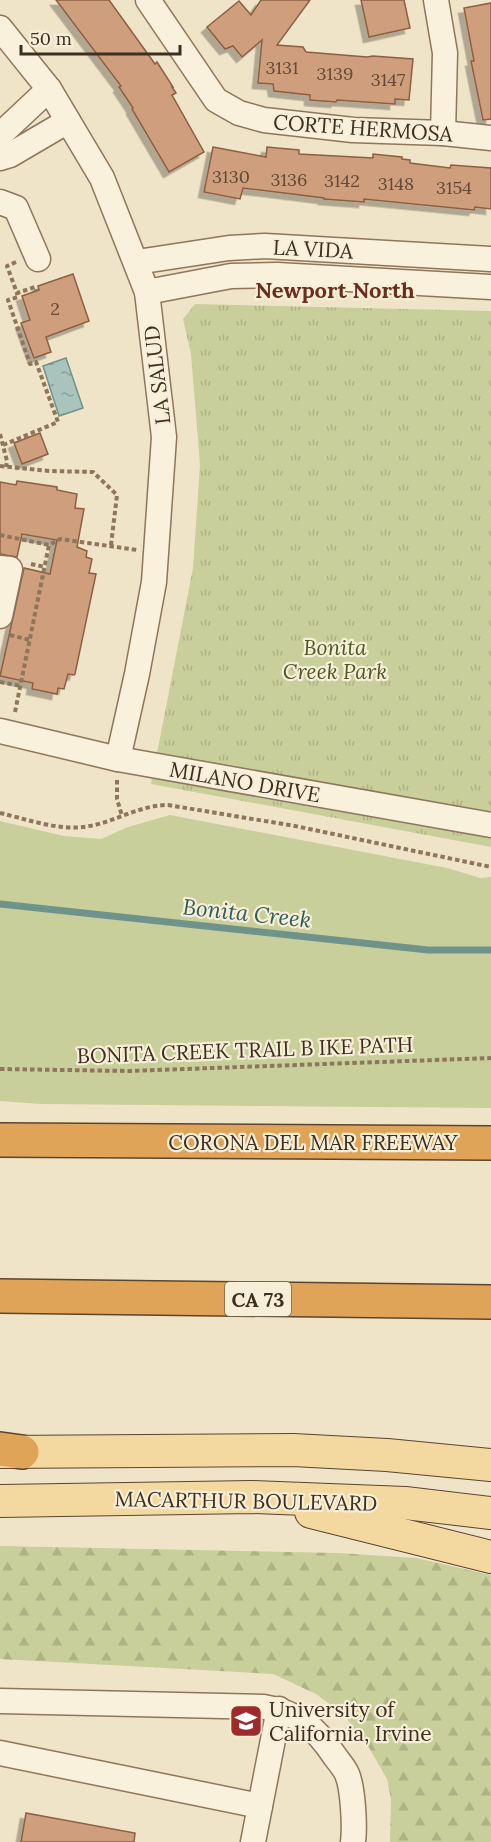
<svg xmlns="http://www.w3.org/2000/svg" width="491" height="1842" font-family="Lora,serif">
<style>
.grass{fill:#c9cf9b}
.forest{fill:url(#forest-firs)}
.park{fill:url(#park-tufts)}
.water{fill:url(#water-ripples);stroke:#6f938a;stroke-width:1.5}
.lines{fill:none;stroke-linecap:round;stroke-linejoin:round}
.stream{stroke:#6f938a;stroke-width:7}
.building{fill:#cf9f7d;stroke:#8d5f41;stroke-width:1.5;filter:url(#shadow)}
.minor-casing{stroke:#8d765c;stroke-width:27}
.major-casing{stroke:#5b4430;stroke-width:34}
.highway-casing{stroke:#5b4430;stroke-width:36}
.path{stroke:#8d765c;stroke-width:4;stroke-dasharray:4.5 3;stroke-linecap:butt}
.minor{stroke:#faf1dc;stroke-width:24}
.major{stroke:#f3d9a0;stroke-width:32}
.highway{stroke:#e0a458;stroke-width:33}
.labels{text-anchor:middle;dominant-baseline:central;stroke-width:4.5;stroke-linejoin:round;paint-order:stroke}
.number-label{font-size:18px;fill:#624a37}
.shield{fill:#f7eed8;stroke:#756857;stroke-width:1.5}
.shield-label{font-size:20px;font-weight:bold;fill:#3d2e20}
.street-label{font-size:21px;fill:#3d2e20;stroke:#f7eed8}
.park-label{font-size:21px;font-style:italic;fill:#4d5a26;stroke:#f7eed8}
.poi-label{font-size:21px;fill:#3d2e20;stroke:#f7eed8;text-anchor:start}
.neighbourhood-label{font-size:22px;font-weight:bold;fill:#6b2e1e;stroke:#f7eed8}
.water-label{font-size:22px;font-style:italic;fill:#2f5d5a;stroke:#f7eed8}
</style>
<defs>
<pattern id="forest-firs" width="22" height="20" patternUnits="userSpaceOnUse" patternTransform="scale(1.5)"><rect width="22" height="20" fill="#c9cf9b"/><path d="M5 1l3.5 6h-7zM16 11l3.5 6h-7z" fill="#aeb285"/></pattern>
<pattern id="park-tufts" width="24" height="20" patternUnits="userSpaceOnUse" patternTransform="scale(1.5)"><rect width="24" height="20" fill="#c9cf9b"/><path d="M3 7l-1-3M5 7V3M7 7l1-3M15 17l-1-3M17 17v-4M19 17l1-3" fill="none" stroke="#aeb285"/></pattern>
<pattern id="water-ripples" width="26" height="14" patternUnits="userSpaceOnUse" patternTransform="scale(1.5)"><rect width="26" height="14" fill="#a9c4bc"/><path d="M2 4q2-2 4 0t4 0M15 11q2-2 4 0t4 0" fill="none" stroke="#8ba098"/></pattern>
<filter id="shadow"><feDropShadow dx="-5.5" dy="5.5" stdDeviation="0" flood-color="#0004"/></filter>
</defs>
<rect width="100%" height="100%" fill="#f0e4c8"/>
<polygon class="grass" points="170,815 447,868 481,878 491,877 491,1108 41,1104 0,1101 0,821 64,836 101,839 128,827"/>
<polygon class="forest" points="0,1546 338,1553 416,1558 491,1575 491,1842 390,1842 391,1800 387,1779 368,1746 343,1714 316,1694 273,1674 0,1659"/>
<polygon class="park" points="195,304 491,311 491,847 151,784 193,568 200,465 191,354 183,319"/>
<polygon class="water" points="66,358 83,408 59,416 43,366"/>
<g class="lines">
<polyline class="stream" points="0,904 428,950 491,950"/>
</g>
<g class="building">
<polygon points="56,0 109,0 155,64 157,62 173,87 172,87 176,93 172,95 204,152 169,172 132,109 133,108 119,87 121,86"/>
<polygon points="261,0 310,0 277,45 303,47 306,52 367,57 373,56 413,59 409,100 395,99 395,104 337,100 336,102 310,100 310,95 274,91 273,84 258,83 262,40 242,57 233,46 225,49 207,27 239,1 251,15"/>
<polygon points="361,0 404,0 410,28 369,37"/>
<polygon points="491,3 491,119 483,120 471,61 474,61 464,8"/>
<polygon points="213,147 266,157 267,147 299,150 299,154 373,158 373,154 402,157 402,159 410,160 410,163 450,168 451,165 491,168 491,209 475,207 474,210 364,199 364,202 324,199 324,198 243,188 240,199 204,192"/>
<polygon points="73,274 89,321 46,337 51,352 34,358 21,323 30,320 22,296 39,290 38,286"/>
<polygon points="40,433 48,454 22,464 14,443"/>
<polygon points="17,481 57,487 57,490 77,494 75,508 84,509 77,547 87,551 86,557 92,559 89,573 96,574 75,674 74,675 68,674 64,689 58,688 57,694 32,689 33,683 0,676 24,568 50,574 57,540 22,534 17,557 0,554 0,482 16,485"/>
<polygon points="26,1813 135,1833 134,1842 21,1842"/>
</g>
<g class="lines">
<defs>
<g id="minor">
<polyline points="148,0 216,100 239,113 264,120 353,130 443,133 491,138"/>
<polyline points="436,0 445,53 443,133"/>
<polyline points="0,28 49,89 102,178 147,292 164,437 154,582 137,674 118,759"/>
<polyline points="0,135 49,89"/>
<polyline points="0,158 10,155 68,121"/>
<polyline points="0,202 16,208 38,259"/>
<polyline points="137,262 229,248 265,246 491,259"/>
<polyline points="147,292 231,276 277,275 491,287"/>
<polyline points="0,568 10,569 0,616"/>
<polyline points="0,731 118,759 491,825"/>
<path d="M 0,1701 L 264,1707 C 297,1712 316,1728 334,1755 C 338,1761 344,1767 347,1774 C 353,1788 355,1826 353,1842"/>
<polyline points="0,1753 260,1806"/>
<polyline points="253,1842 279,1709"/>
</g>
<g id="major">
<polyline points="0,1452 293,1450 387,1455 491,1465"/>
<polyline points="0,1501 252,1497 405,1503 491,1513"/>
<polyline points="311,1512 491,1557"/>
</g>
<g id="highway">
<polyline points="0,1140 491,1143"/>
<polyline points="0,1296 491,1302"/>
<polyline points="0,1449 22,1452"/>
</g>
</defs>
<use href="#minor" class="minor-casing"/>
<use href="#major" class="major-casing"/>
<use href="#highway" class="highway-casing"/>
<g class="path">
<polyline points="16,262 7,266 17,293 35,287 36,291"/>
<polyline points="0,434 7,461 6,467"/>
<polyline points="3,445 58,422 36,362 30,364 8,300 18,297 17,293"/>
<polyline points="0,466 50,471 93,472 117,495 111,545"/>
<polyline points="0,535 49,545 60,539 137,550"/>
<polyline points="31,564 45,567"/>
<polyline points="10,635 30,640"/>
<polyline points="0,682 21,686"/>
<polyline points="15,712 49,545"/>
<polyline points="117,780 117,799 122,816"/>
<path d="M 0,813 C 26,819 56,830 83,827 C 112,824 138,805 168,805 L 295,826 L 491,867"/>
<polyline points="0,1069 129,1071 491,1058"/>
</g>
<use href="#minor" class="minor"/>
<use href="#major" class="major"/>
<use href="#highway" class="highway"/>
</g>
<defs>
<symbol id="university-square" viewBox="-11 -11 22 22"><rect x="-9" y="-9" width="18" height="18" rx="4" fill="#9e2a2b" stroke="#f7eed8"/><path d="M0-5L7-2L0 1L-7-2ZM-4 1L0 2.5L4 1V4Q0 6-4 4Z" fill="#fff"/></symbol>
</defs>
<g fill-rule="evenodd">
<use href="#university-square" x="227" y="1702" width="38" height="38"/>
</g>
<g class="labels">
<g class="number-label">
<text x="282" y="67">3131</text>
<text x="335" y="73">3139</text>
<text x="388" y="79">3147</text>
<text x="231" y="176">3130</text>
<text x="289" y="179">3136</text>
<text x="342" y="180">3142</text>
<text x="396" y="183">3148</text>
<text x="454" y="187">3154</text>
<text x="55" y="308">2</text>
</g>
<rect class="shield" x="225" y="1282" width="66" height="34" rx="4.5"/>
<g class="shield-label">
<text x="258" y="1299">CA 73</text>
</g>
<g class="street-label">
<text transform="translate(363 128) rotate(4)">CORTE HERMOSA</text>
<text transform="translate(313 249) rotate(3)">LA VIDA</text>
<text transform="translate(157 375) rotate(-97)">LA SALUD</text>
<text transform="translate(245 782) rotate(10)">MILANO DRIVE</text>
<text transform="translate(245 1050) rotate(-2)">BONITA CREEK TRAIL B IKE PATH</text>
<text x="313" y="1142">CORONA DEL MAR FREEWAY</text>
<text transform="translate(246 1501) rotate(1)">MACARTHUR BOULEVARD</text>
</g>
<g class="park-label">
<text x="335" y="647">Bonita<tspan x="335" dy="24">Creek Park</tspan></text>
</g>
<g class="poi-label">
<text x="269" y="1709">University of<tspan x="269" dy="24">California, Irvine</tspan></text>
</g>
<g class="neighbourhood-label">
<text x="335" y="290">Newport North</text>
</g>
<g class="water-label">
<text transform="translate(247 913) rotate(6)">Bonita Creek</text>
</g>
</g>
<path d="M21 45v9h159v-9" fill="none" stroke="#3d2e20" stroke-width="3"/>
<text x="30" y="45" font-size="18" fill="#3d2e20" stroke="#f7eed8" stroke-width="4.5" paint-order="stroke">50 m</text>
</svg>
